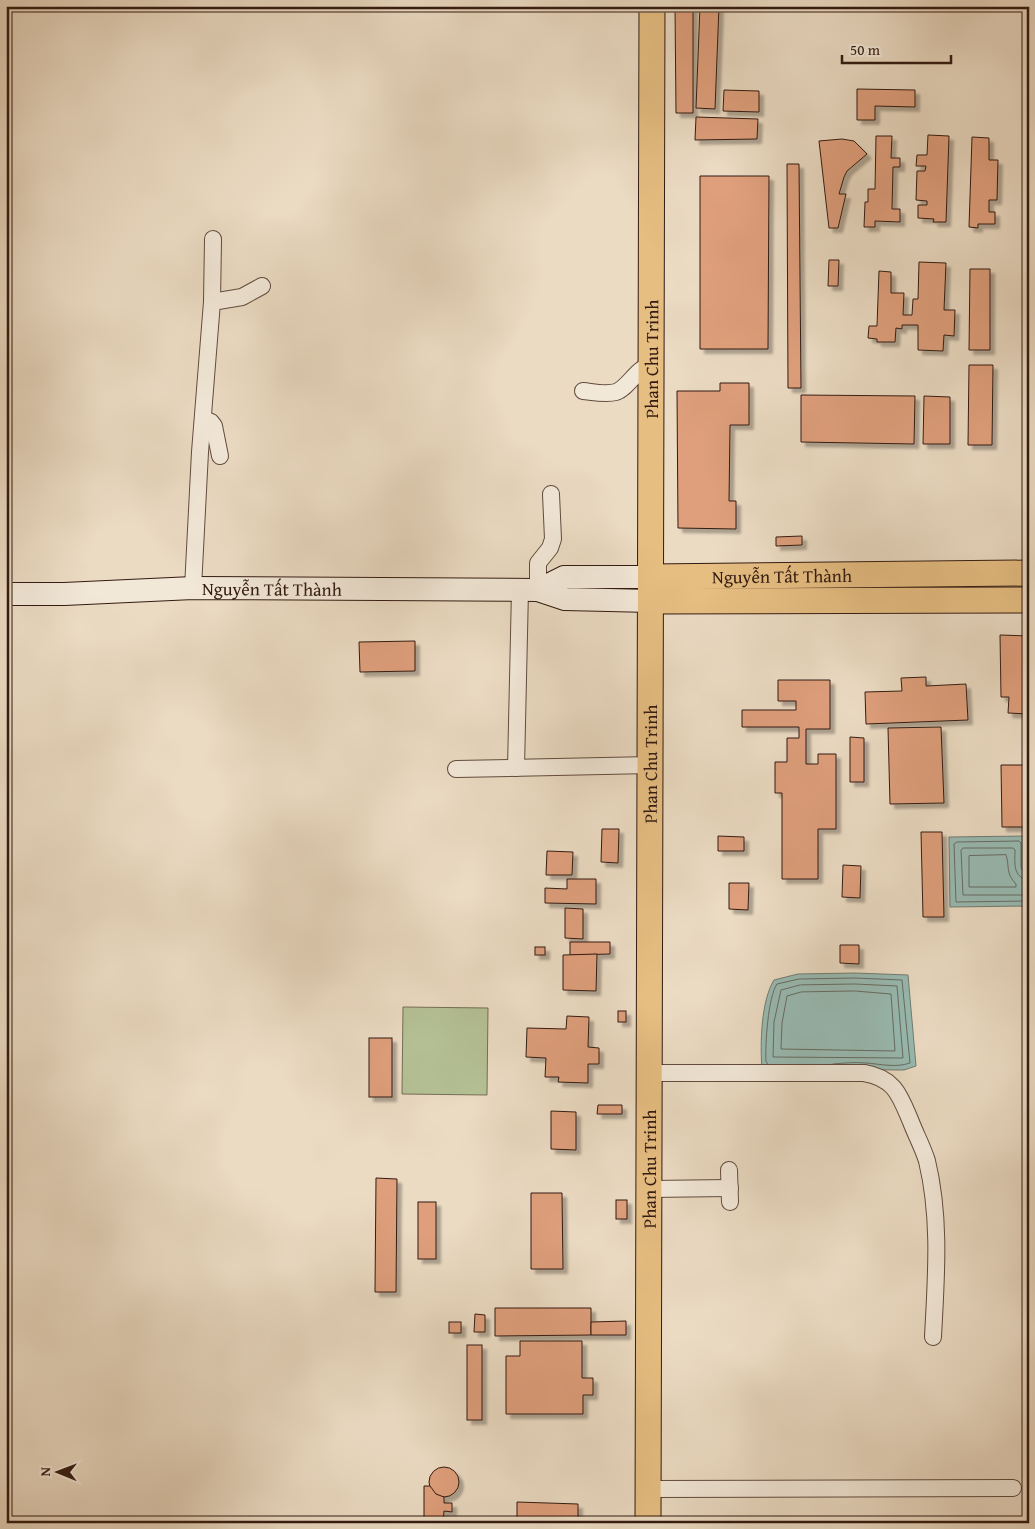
<svg xmlns="http://www.w3.org/2000/svg" width="1035" height="1529" font-family="'Gentium Book Plus',serif">
<style>
.green{fill:#b5c196;stroke:#746e54}
.water{fill:#98bbb3;stroke:#707b72}
.lines{fill:none;stroke-linecap:round;stroke-linejoin:round}
.shore{stroke:#666b62;stroke-width:1}
.building{fill:#df9f7b;stroke:#331b11;filter:url(#shadow)}
.minor-casing{stroke:#614b3e;stroke-width:18}
.secondary-casing{stroke:#331b11;stroke-width:24}
.primary-casing{stroke:#331b11;stroke-width:27}
.minor{stroke:#f2e8d8;stroke-width:16}
.secondary{stroke:#f2e8d8;stroke-width:22}
.primary{stroke:#e6be82;stroke-width:25}
.labels{text-anchor:middle;dominant-baseline:central;stroke-width:5;stroke-linejoin:round;paint-order:stroke}
.street-label{font-size:18px;fill:#331b11;stroke:#f2e8d8}
</style>
<defs>
<filter id="shadow"><feDropShadow dx="4.5" dy="4.5" stdDeviation="1" flood-color="#0004"/></filter>
</defs>
<rect width="100%" height="100%" fill="#ebdbc3"/>
<filter id="stains"><feTurbulence type="fractalNoise" baseFrequency=".004" numOctaves="4"/><feColorMatrix values="0 0 0 0 .2 0 0 0 0 .09 0 0 0 0 .02 0 0 0 .5 -.17"/></filter>
<radialGradient id="worn" r=".72"><stop offset=".6" stop-color="#630" stop-opacity="0"/><stop offset="1" stop-color="#630" stop-opacity=".3"/></radialGradient>
<polygon class="green" points="403,1007 488,1008 487,1095 402,1094"/>
<g class="water">
<polygon points="1026,836 1027,906 950,907 949,837"/>
<path d="M 855,973 L 908,975 L 916,1066 L 904,1070 L 762,1069 C 760,1044 761,1001 774,980 L 798,974 Z"/>
</g>
<g class="lines">
<g class="shore">
<path d="M 1006,855 C 1010,866 1005,873 1016,884 L 1016,887 L 969,887 L 969,856 Z"/>
<polyline points="1029,873 1024,872 1021,868 1021,843 1019,841 957,842 954,844 956,902 1029,901"/>
<path d="M 1029,880 C 1012,878 1015,862 1015,850 L 1013,848 L 963,848 L 961,850 L 963,895 L 1029,895"/>
<polygon points="855,984 897,986 903,1058 773,1057 774,1022 781,990 800,985"/>
<polygon points="855,991 891,994 895,1051 781,1049 782,1023 787,996 801,992"/>
<path d="M 768,1064 L 766,1062 C 765,1045 768,997 777,984 L 799,979 L 855,978 L 902,980 L 910,1063 C 896,1068 880,1064 866,1063 C 855,1062 844,1063 833,1064"/>
</g>
</g>
<g class="building">
<polygon points="675,6 693,6 693,113 676,113"/>
<polygon points="700,6 719,6 715,109 696,108"/>
<polygon points="857,89 915,90 915,107 875,106 875,120 857,120"/>
<polygon points="724,90 759,91 759,112 723,111"/>
<polygon points="696,117 758,119 757,139 695,140"/>
<polygon points="928,135 949,136 946,222 933,222 934,219 918,218 918,205 927,205 927,201 916,200 917,171 925,171 926,166 916,166 917,155 927,155"/>
<polygon points="876,136 892,136 891,158 900,158 900,167 893,167 892,209 900,209 900,222 875,221 875,227 864,227 865,202 868,202 868,189 875,189"/>
<polygon points="972,137 989,138 989,160 998,160 997,200 989,200 989,212 995,212 995,224 978,224 978,228 969,227"/>
<polygon points="842,139 854,141 867,154 847,171 844,177 839,194 846,194 838,228 829,228 819,141"/>
<polygon points="787,164 799,164 801,388 788,388"/>
<polygon points="700,176 769,176 768,349 700,349"/>
<polygon points="829,260 839,260 838,286 828,286"/>
<polygon points="919,262 946,263 944,310 955,310 954,336 944,335 943,351 918,350 918,325 902,325 902,329 896,328 895,342 877,342 877,339 868,338 869,326 877,326 879,271 891,272 891,293 904,293 903,315 912,315 913,299 918,299"/>
<polygon points="970,269 990,269 990,350 969,350"/>
<polygon points="969,365 993,365 992,445 968,445"/>
<polygon points="720,383 749,383 749,425 730,425 729,501 736,501 736,529 678,528 677,391 720,391"/>
<polygon points="801,395 915,396 914,444 801,442"/>
<polygon points="924,396 950,397 950,444 923,444"/>
<polygon points="802,536 802,545 776,546 776,537"/>
<polygon points="1000,635 1029,636 1029,714 1008,713 1009,697 1001,697"/>
<polygon points="415,641 415,671 360,672 359,642"/>
<polygon points="926,677 926,686 966,684 968,720 866,724 865,692 902,691 901,678"/>
<polygon points="778,680 830,680 830,729 806,729 806,764 818,764 818,754 836,754 836,829 818,829 818,879 782,879 782,793 775,793 775,762 787,762 787,738 799,738 799,727 742,727 742,710 796,710 796,701 778,701"/>
<polygon points="941,727 944,803 890,804 888,728"/>
<polygon points="850,737 864,738 864,782 850,782"/>
<polygon points="1001,765 1028,765 1028,827 1002,827"/>
<polygon points="602,829 619,829 618,863 601,862"/>
<polygon points="921,832 942,832 944,917 923,917"/>
<polygon points="718,836 744,837 744,851 718,851"/>
<polygon points="547,851 573,852 572,875 546,875"/>
<polygon points="843,865 861,866 860,898 842,897"/>
<polygon points="567,879 596,879 596,904 545,903 545,888 567,889"/>
<polygon points="729,883 749,883 748,910 729,909"/>
<polygon points="565,908 583,909 583,939 565,938"/>
<polygon points="570,942 610,942 610,954 570,955"/>
<polygon points="840,945 859,945 859,964 840,963"/>
<rect x="535" y="947" width="10" height="8"/>
<polygon points="597,954 596,991 563,990 563,955"/>
<rect x="618" y="1011" width="8" height="11"/>
<polygon points="567,1016 589,1017 588,1047 599,1048 599,1064 588,1064 588,1083 558,1082 559,1077 545,1077 546,1058 526,1057 527,1028 566,1029"/>
<rect x="369" y="1038" width="23" height="59"/>
<polygon points="598,1105 622,1105 622,1114 597,1114"/>
<polygon points="551,1111 576,1112 576,1150 551,1149"/>
<polygon points="376,1178 397,1179 396,1292 375,1292"/>
<polygon points="531,1193 562,1193 563,1269 531,1269"/>
<rect x="616" y="1200" width="11" height="19"/>
<rect x="418" y="1202" width="18" height="57"/>
<polygon points="495,1308 591,1308 591,1335 495,1336"/>
<polygon points="475,1314 485,1315 485,1332 474,1332"/>
<polygon points="626,1321 626,1335 591,1335 591,1322"/>
<rect x="449" y="1322" width="12" height="11"/>
<polygon points="520,1341 582,1341 582,1378 593,1378 593,1395 583,1395 583,1414 506,1414 506,1356 520,1356"/>
<rect x="467" y="1345" width="15" height="75"/>
<circle cx="444" cy="1482" r="15"/>
<polygon points="424,1486 430,1486 436,1494 444,1497 444,1503 452,1503 452,1512 444,1511 443,1523 424,1523"/>
<polygon points="517,1502 578,1504 578,1523 517,1523"/>
</g>
<g class="lines">
<defs>
<g id="minor">
<polyline points="212,302 242,297 262,286"/>
<path d="M 583,391 C 593,392 606,395 616,392 C 628,388 635,370 651,364"/>
<polyline points="203,419 211,422 214,426 220,456"/>
<polyline points="193,588 200,452 212,302 213,239"/>
<polyline points="538,590 538,563 550,548 553,539 551,494"/>
<polyline points="516,768 520,590"/>
<polyline points="456,769 651,765"/>
<path d="M 650,1073 L 864,1073 C 895,1078 900,1096 911,1122 C 916,1135 923,1148 927,1161 C 941,1219 936,1278 933,1337"/>
<polyline points="729,1170 730,1202"/>
<polyline points="649,1189 730,1188"/>
<polyline points="649,1489 1013,1488"/>
</g>
<g id="secondary">
<polyline points="538,590 564,577 651,577"/>
<path id="s1" d="M 6,594 L 64,594 L 193,588 L 538,590 L 565,599 L 651,601"/>
</g>
<g id="primary">
<path id="s2" d="M 651,577 L 1029,573"/>
<polyline points="651,601 1029,600"/>
<path id="s3" d="M 648,1523 L 652,6"/>
</g>
</defs>
<use href="#minor" class="minor-casing"/>
<use href="#secondary" class="secondary-casing"/>
<use href="#primary" class="primary-casing"/>
<use href="#minor" class="minor"/>
<use href="#secondary" class="secondary"/>
<use href="#primary" class="primary"/>
</g>
<g class="labels">
<g class="street-label">
<text stroke="none"><textPath href="#s3" startOffset="1164">Phan Chu Trinh</textPath></text>
<text stroke="none"><textPath href="#s2" startOffset="131">Nguyễn Tất Thành</textPath></text>
<text stroke="none"><textPath href="#s1" startOffset="266">Nguyễn Tất Thành</textPath></text>
<text stroke="none"><textPath href="#s3" startOffset="759">Phan Chu Trinh</textPath></text>
<text stroke="none"><textPath href="#s3" startOffset="354">Phan Chu Trinh</textPath></text>
</g>
</g>
<rect width="1035" height="1529" fill="none" stroke="#ebdbc3" stroke-width="25"/>
<rect x="8" y="8" width="1020" height="1514" fill="none" stroke="#331b11" stroke-width="2.5"/>
<rect x="12" y="12" width="1010" height="1504" fill="none" stroke="#331b11"/>
<g transform="translate(58 1472) rotate(271)" stroke="#f2e8d8" stroke-width="4" paint-order="stroke">
<path d="M0-4L9 19L0 12L-9 19Z" fill="#331b11"/>
<text y="-8" font-size="14" font-weight="bold" text-anchor="middle" fill="#331b11">N</text>
</g>
<path d="M842 55v8h109v-8" fill="none" stroke="#331b11" stroke-width="2.5"/>
<text x="850" y="55" font-size="15" fill="#331b11" stroke="#f2e8d8" stroke-width="4" paint-order="stroke">50 m</text>
<rect width="100%" height="100%" filter="url(#stains)"/>
<rect width="100%" height="100%" fill="url(#worn)"/>
</svg>
